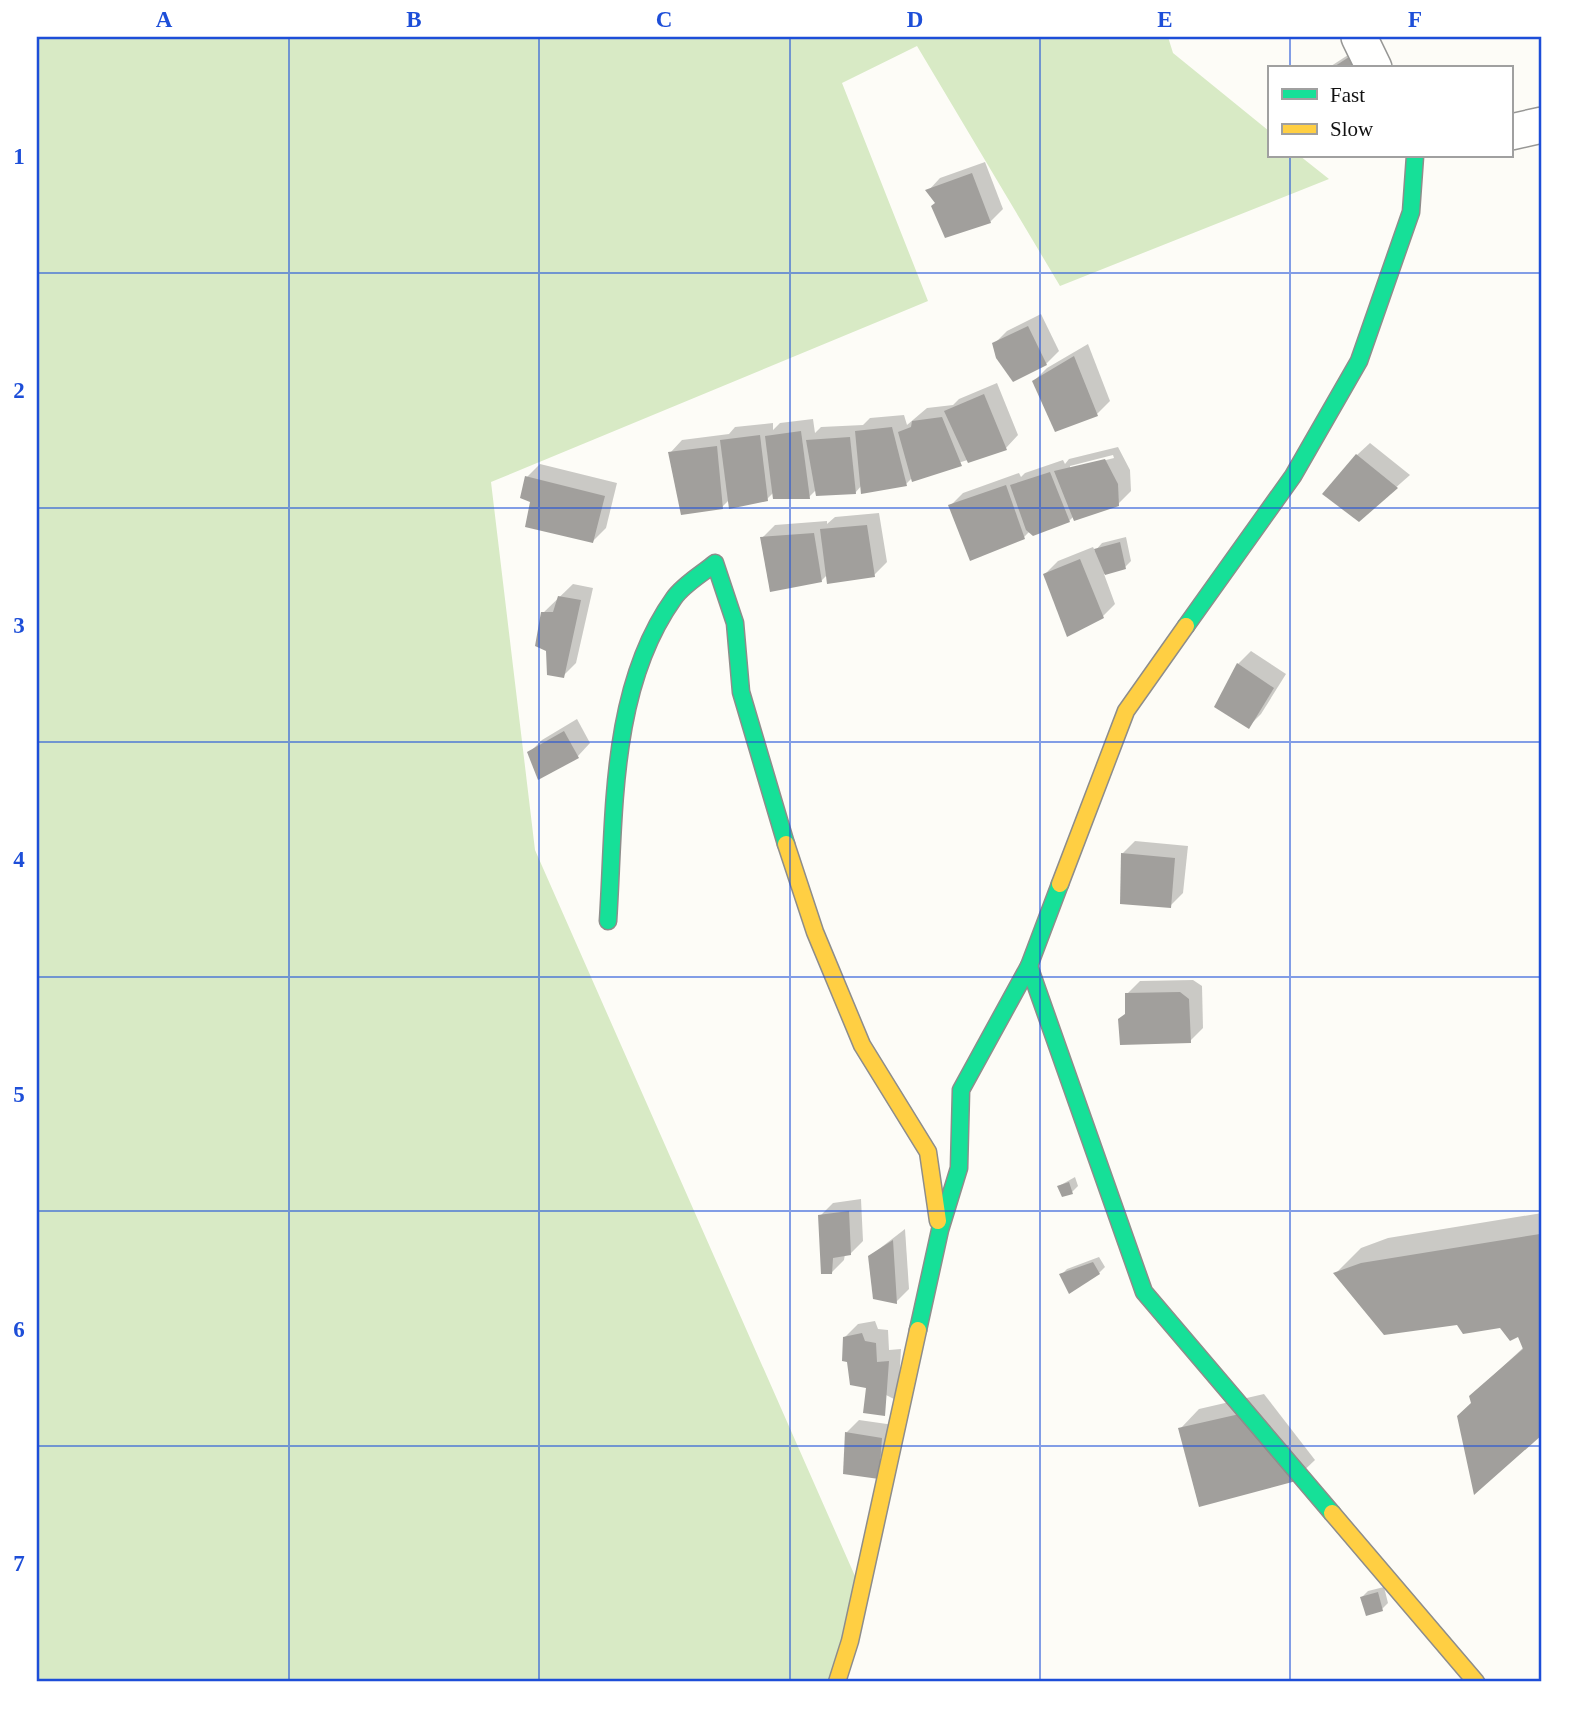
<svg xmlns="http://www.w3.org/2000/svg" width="1579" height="1719" font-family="Georgia,serif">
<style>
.forest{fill:#d8eac5}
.shadow{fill:#0003;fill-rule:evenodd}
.building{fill:#a19f9c}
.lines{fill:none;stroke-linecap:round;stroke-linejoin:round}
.street-casing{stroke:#979795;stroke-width:38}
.fast-casing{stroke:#8e8d8b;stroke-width:19}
.slow-casing{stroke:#8e8d8b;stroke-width:19}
.street{stroke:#fffffe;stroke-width:35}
.fast{stroke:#16e098;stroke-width:16}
.slow{stroke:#ffcf43;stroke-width:16}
.grid{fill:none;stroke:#1d4ed8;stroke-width:2;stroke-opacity:0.55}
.neatline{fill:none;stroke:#1d4ed8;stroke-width:2.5}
.grid-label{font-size:23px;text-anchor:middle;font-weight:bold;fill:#1d4ed8}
</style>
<rect width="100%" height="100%" fill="#fdfcf7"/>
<polygon class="forest" points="37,37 1168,37 1173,53 1269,131 1269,156 1300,156 1329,179 1060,286 917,46 842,83 928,301 491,482 535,850 862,1592 834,1682 37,1682"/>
<g class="shadow">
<polygon points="1362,46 1377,68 1328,68"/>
<polygon points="985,162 1003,209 990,222 937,202 928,191 940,178"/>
<polygon points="1041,314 1059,351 1046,364 994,344 1007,331"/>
<polygon points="1088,344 1110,401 1097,414 1034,381 1047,368"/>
<polygon points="997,383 1018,435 1006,448 913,477 906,484 862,485 855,493 817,489 809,497 774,492 767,499 729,500 722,507 670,453 682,440 729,434 735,427 773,423 773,430 780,423 813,419 815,433 821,427 863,425 870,418 904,415 907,425 927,408 953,405 959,399"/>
<polygon points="1370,443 1410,475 1359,520 1357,455"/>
<path d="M 1118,447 L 1130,470 L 1131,491 L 1118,504 L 1074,516 L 1069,521 L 1030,531 L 1024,537 L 950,506 L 963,493 L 1019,473 L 1021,477 L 1025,473 L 1063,460 L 1065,464 L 1069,459 ZM 1113,455 L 1114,458 L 1070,469 L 1070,466 Z"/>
<polygon points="540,464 617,483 606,528 593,541 532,501 527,477"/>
<polygon points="879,513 887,562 874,575 828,574 821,581 762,538 775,525 827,521 827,524 835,517"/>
<polygon points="1126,537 1131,561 1125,567 1104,574 1115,604 1102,617 1045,574 1058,561 1093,547 1095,551 1102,543"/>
<polygon points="573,584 593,588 576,663 563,676 543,613"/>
<polygon points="1251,651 1286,674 1261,714 1249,726 1238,664"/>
<polygon points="577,719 590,743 578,756 529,753 542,740"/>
<polygon points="1135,841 1188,846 1183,893 1170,906 1122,854"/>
<polygon points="1193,980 1202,986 1203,1028 1190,1041 1127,1013 1127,994 1140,981"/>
<polygon points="1075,1177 1078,1186 1072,1192 1059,1186"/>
<polygon points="861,1199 863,1241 850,1254 845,1254 844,1260 831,1273 820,1216 833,1203"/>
<polygon points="1542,1213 1542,1433 1475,1492 1471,1396 1524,1347 1519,1335 1501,1326 1458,1323 1336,1273 1361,1248 1388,1238"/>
<polygon points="905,1229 909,1289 896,1302 870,1256"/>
<polygon points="1099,1257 1105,1267 1099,1273 1061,1275 1067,1269"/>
<polygon points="875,1321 878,1329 888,1330 889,1350 901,1349 898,1401 868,1386 845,1337 858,1324"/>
<polygon points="1264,1394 1315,1460 1295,1479 1180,1429 1199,1409"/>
<polygon points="859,1420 894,1425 891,1464 846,1433"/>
<polygon points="1384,1587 1388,1603 1382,1609 1362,1597 1368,1591"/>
</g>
<g class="building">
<polygon points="1349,57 1356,68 1332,68"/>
<polygon points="972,173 991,223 945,238 931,206 935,203 925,190"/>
<polygon points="1028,326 1047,365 1013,382 996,358 992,343"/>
<polygon points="1074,356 1098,416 1055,432 1032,381"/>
<polygon points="984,394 1007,450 968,463 944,411"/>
<polygon points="942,417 962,466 912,482 898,432 911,427 912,421"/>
<polygon points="892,427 907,486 861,494 855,431"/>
<polygon points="801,431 810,499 773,499 765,436"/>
<polygon points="760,435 768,501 729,509 720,440"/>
<polygon points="850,437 856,494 816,496 806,440"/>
<polygon points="717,446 723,509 681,515 668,452"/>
<polygon points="1356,454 1398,488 1359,522 1322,494"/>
<polygon points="1105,459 1118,484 1119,506 1074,521 1054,471"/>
<polygon points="1050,472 1070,522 1033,536 1026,530 1010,485"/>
<polygon points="525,476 605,496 593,543 525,527 530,502 520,498"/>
<polygon points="1006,485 1025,539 970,561 948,505"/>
<polygon points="867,525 875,577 827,584 820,529"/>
<polygon points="814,533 822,582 770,592 760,537"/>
<polygon points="1120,542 1126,569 1105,575 1094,549"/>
<polygon points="1080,559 1104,618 1067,637 1043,574"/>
<polygon points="558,596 581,600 564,678 547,675 546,651 535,646 541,612 553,612"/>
<polygon points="1237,663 1274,688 1249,729 1214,707"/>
<polygon points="564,731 579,758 538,780 527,752"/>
<polygon points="1121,853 1175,858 1171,908 1120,904"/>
<polygon points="1180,992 1189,999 1191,1043 1120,1045 1118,1019 1125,1014 1125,993"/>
<polygon points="1069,1182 1073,1194 1062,1197 1057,1186"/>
<polygon points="849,1211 851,1255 833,1258 832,1274 821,1274 818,1215"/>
<polygon points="1540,1234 1542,1240 1542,1435 1474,1495 1457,1416 1471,1403 1469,1396 1523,1349 1518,1337 1510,1341 1500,1328 1463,1334 1457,1325 1384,1335 1333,1273 1361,1263"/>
<polygon points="893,1240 897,1304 873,1299 868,1256"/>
<polygon points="1093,1262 1100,1274 1069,1294 1059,1274"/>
<polygon points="862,1333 865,1341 876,1343 877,1362 889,1361 885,1416 863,1413 866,1388 850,1385 847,1362 842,1361 843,1337"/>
<polygon points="1244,1413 1296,1481 1199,1507 1178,1428"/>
<polygon points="845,1432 882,1438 879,1479 843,1474"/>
<polygon points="1378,1592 1383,1611 1366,1616 1360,1597"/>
</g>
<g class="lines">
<defs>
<g id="street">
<polyline points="1359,37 1374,68"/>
<polyline points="1511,132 1542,125"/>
</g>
<g id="fast">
<polyline points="1186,626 1293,476 1359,361 1411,212 1415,156"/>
<path d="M 608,921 C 615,815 609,689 674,598 C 684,584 702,574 715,563 L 735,623 L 741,692 L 786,844"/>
<polyline points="1029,966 1144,1292 1332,1513"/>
<polyline points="918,1330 940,1230 959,1168 961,1090 1029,966 1060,884"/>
</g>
<g id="slow">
<polyline points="786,844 815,932 862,1045 928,1152 938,1221"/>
<polyline points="1060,884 1126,711 1186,626"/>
<polyline points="1332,1513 1476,1682"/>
<polyline points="837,1682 850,1641 918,1330"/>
</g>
</defs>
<use href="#street" class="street-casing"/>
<use href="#fast" class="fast-casing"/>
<use href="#slow" class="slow-casing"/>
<use href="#street" class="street"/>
<use href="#fast" class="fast"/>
<use href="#slow" class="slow"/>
</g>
<path class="grid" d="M 289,37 L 289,1682M 539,37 L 539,1682M 790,37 L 790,1682M 1040,37 L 1040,1682M 1290,37 L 1290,68M 1290,156 L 1290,1682M 37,273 L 1542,273M 37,508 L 1542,508M 37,742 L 1542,742M 37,977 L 1542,977M 37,1211 L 1542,1211M 37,1446 L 1542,1446"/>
<rect width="1579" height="1719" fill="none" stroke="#ffffff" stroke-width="77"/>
<rect x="1268" y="66" width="245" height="91" fill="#ffffff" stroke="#a0a0a0" stroke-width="2"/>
<rect x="1282" y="89" width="35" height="10" fill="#16e098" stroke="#a0a0a0" stroke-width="2"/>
<text x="1330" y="102" font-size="21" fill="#111111">Fast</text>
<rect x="1282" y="124" width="35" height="10" fill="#ffcf43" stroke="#a0a0a0" stroke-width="2"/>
<text x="1330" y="136" font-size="21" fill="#111111">Slow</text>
<rect x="38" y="38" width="1502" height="1642" class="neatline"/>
<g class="grid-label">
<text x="164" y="27">A</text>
<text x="414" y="27">B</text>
<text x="664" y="27">C</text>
<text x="915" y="27">D</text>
<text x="1165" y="27">E</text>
<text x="1415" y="27">F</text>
<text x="19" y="164">1</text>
<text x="19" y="398">2</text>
<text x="19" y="633">3</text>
<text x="19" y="867">4</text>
<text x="19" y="1102">5</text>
<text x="19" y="1337">6</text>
<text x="19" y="1571">7</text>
</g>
</svg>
